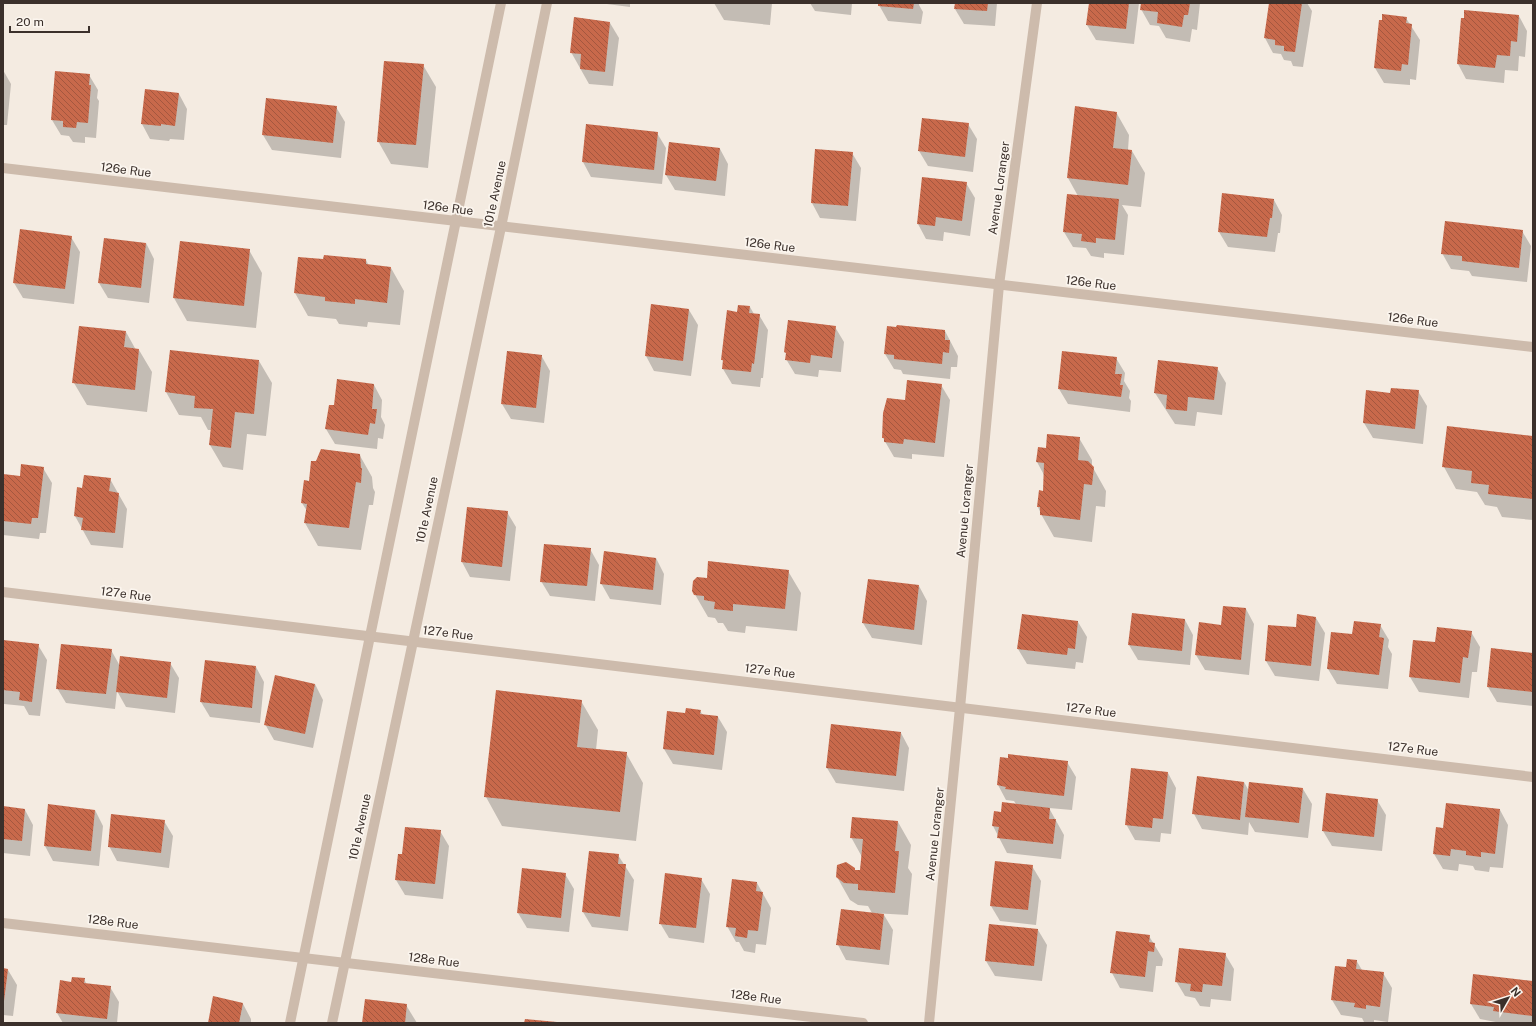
<svg xmlns="http://www.w3.org/2000/svg" width="1536" height="1026" font-family="'Public Sans',sans-serif">
<style>
.shadow{fill:#0003}
.building{fill:url(#building-back-hatch)}
.lines{fill:none;stroke-linecap:round;stroke-linejoin:round}
.street{stroke:#cdbbac;stroke-width:10}
.labels{text-anchor:middle;dominant-baseline:central;stroke-width:3.5;stroke-linejoin:round;paint-order:stroke}
.street-label{font-size:12px;fill:#3b302b;stroke:#fbf5ee}
</style>
<defs>
<pattern id="building-back-hatch" width="6" height="6" patternUnits="userSpaceOnUse"><rect width="6" height="6" fill="#c8694b"/><path d="M-1 5l2 2M0 0l6 6M5-1l2 2" fill="none" stroke="#a4573f"/></pattern>
</defs>
<rect width="100%" height="100%" fill="#f4ebe1"/>
<g class="shadow">
<polygon points="599,3 630,3 630,7"/>
<polygon points="714,3 772,3 770,25 724,20"/>
<polygon points="810,3 852,3 851,15 815,11"/>
<polygon points="879,3 919,3 919,5 923,12 921,24 888,21 879,5"/>
<polygon points="956,3 997,3 995,26 964,24 955,9"/>
<polygon points="1090,3 1139,3 1134,44 1096,40 1087,25"/>
<polygon points="1142,3 1200,3 1197,30 1192,29 1190,42 1166,38 1159,26 1150,25 1141,9"/>
<polygon points="1270,3 1307,3 1312,11 1303,67 1293,66 1291,61 1284,60 1281,54 1273,53 1265,38"/>
<polygon points="1519,16 1527,31 1525,57 1519,56 1518,71 1505,70 1504,83 1466,79 1458,64 1462,19"/>
<polygon points="1406,18 1420,40 1416,80 1410,79 1410,85 1384,83 1375,68"/>
<polygon points="610,23 619,38 613,86 589,84 571,52"/>
<polygon points="423,65 436,87 428,168 391,164 378,141"/>
<polygon points="3,70 11,84 7,125 3,125"/>
<polygon points="89,75 98,90 97,98 99,101 96,138 85,137 85,143 73,142 69,136 61,135 52,120"/>
<polygon points="179,94 187,109 184,140 170,139 169,141 150,139 142,124"/>
<polygon points="336,107 345,122 341,158 272,150 263,135"/>
<polygon points="1116,112 1129,135 1128,150 1132,151 1145,173 1141,207 1122,205 1128,215 1124,255 1104,253 1104,258 1091,256 1086,248 1073,247 1064,232 1078,196 1068,178"/>
<polygon points="968,124 977,139 973,172 928,166 919,151"/>
<polygon points="657,133 666,148 662,184 591,177 583,162"/>
<polygon points="720,149 728,164 725,196 675,190 666,175"/>
<polygon points="852,153 861,168 856,221 820,218 812,203"/>
<polygon points="966,183 975,198 970,236 944,232 943,241 926,239 918,224"/>
<polygon points="1274,200 1282,215 1280,233 1278,233 1275,252 1228,247 1219,232"/>
<polygon points="1522,231 1531,246 1527,282 1472,276 1469,271 1451,269 1442,253"/>
<polygon points="71,237 80,252 74,304 23,298 14,283"/>
<polygon points="146,243 154,259 149,303 108,298 99,283"/>
<polygon points="249,250 262,273 256,328 187,321 174,298"/>
<polygon points="324,260 366,260 369,266 391,268 404,291 400,325 368,322 367,327 339,324 336,319 308,316 295,293"/>
<polygon points="652,305 689,310 698,325 691,376 654,371 646,356"/>
<polygon points="750,307 754,314 759,315 768,330 763,378 761,378 760,387 732,384 723,369 724,363 722,360 738,313"/>
<polygon points="835,327 844,342 841,372 819,370 818,377 795,374 786,359 787,355 785,352"/>
<polygon points="945,331 958,356 957,367 951,367 950,379 903,374 901,370 894,369 885,354"/>
<polygon points="126,332 136,350 139,350 152,372 147,412 87,405 74,383"/>
<polygon points="508,352 541,355 550,371 544,423 511,419 502,404"/>
<polygon points="1063,352 1116,358 1125,373 1124,381 1130,391 1129,398 1131,401 1130,412 1068,404 1059,389"/>
<polygon points="259,361 272,383 266,436 247,434 243,470 223,467 210,445 211,430 208,430 201,417 179,415 166,392"/>
<polygon points="1217,368 1226,383 1222,415 1197,412 1195,426 1175,424 1155,393"/>
<polygon points="374,385 382,400 381,417 385,425 383,439 378,438 377,449 335,444 326,429 335,407"/>
<polygon points="941,385 950,400 944,457 912,454 912,459 894,457 883,438 906,401"/>
<polygon points="1418,391 1427,406 1423,444 1373,438 1364,423 1367,392 1391,394"/>
<polygon points="1533,437 1533,520 1502,517 1497,507 1485,505 1477,492 1456,489 1444,467"/>
<polygon points="1079,438 1092,460 1092,466 1106,491 1105,507 1096,506 1092,542 1054,537 1041,514 1038,507 1044,492 1044,475 1037,462 1047,449"/>
<polygon points="359,454 372,477 373,488 375,492 373,505 369,505 361,550 318,546 305,523 307,511 302,503"/>
<polygon points="43,468 52,483 46,533 40,533 39,539 3,535 3,475 21,477"/>
<polygon points="110,479 127,509 123,548 91,545 75,516 78,489 83,489"/>
<polygon points="507,512 516,527 510,581 470,577 462,562"/>
<polygon points="590,549 599,565 595,601 550,596 541,581"/>
<polygon points="656,558 664,574 661,605 610,599 601,583"/>
<polygon points="788,571 801,593 797,631 746,626 745,633 728,631 723,623 718,623 715,618 708,617 693,591 708,579"/>
<polygon points="919,586 927,601 922,645 872,638 863,623"/>
<polygon points="1246,609 1254,624 1249,675 1205,670 1196,655 1222,626"/>
<polygon points="1316,618 1325,633 1319,681 1275,676 1266,661 1296,628"/>
<polygon points="1185,620 1193,635 1190,665 1138,660 1129,645"/>
<polygon points="1078,622 1087,637 1083,663 1076,662 1075,669 1027,664 1018,649"/>
<polygon points="1380,625 1389,640 1388,647 1392,654 1388,689 1337,684 1328,669 1353,635"/>
<polygon points="1471,632 1480,647 1477,672 1472,672 1469,698 1419,692 1410,677 1436,643"/>
<polygon points="3,641 38,645 47,660 40,716 29,715 24,706 4,704 3,701"/>
<polygon points="111,650 120,666 170,663 179,678 175,713 126,707 117,691 115,709 66,703 57,688"/>
<polygon points="1533,654 1533,706 1497,702 1488,687"/>
<polygon points="256,667 264,682 260,723 210,717 201,702"/>
<polygon points="315,684 323,700 313,748 274,740 265,724"/>
<polygon points="581,701 598,730 596,750 626,753 643,783 636,841 502,826 486,797"/>
<polygon points="700,711 703,715 718,717 727,732 722,770 673,764 664,749 668,712 686,714"/>
<polygon points="901,733 909,748 904,791 836,783 827,768"/>
<polygon points="1001,758 1067,762 1076,777 1072,810 1049,808 1064,835 1061,859 1007,853 993,826 1002,813 1016,804 1014,801 1006,800 998,785"/>
<polygon points="1168,773 1176,788 1171,834 1161,833 1160,842 1135,840 1126,824"/>
<polygon points="1244,782 1249,791 1303,789 1312,804 1308,838 1255,832 1249,822 1248,835 1202,829 1194,814"/>
<polygon points="1377,800 1386,815 1382,851 1332,846 1323,831"/>
<polygon points="3,807 25,810 33,825 30,856 3,853"/>
<polygon points="95,810 103,826 99,866 53,861 45,846"/>
<polygon points="1500,810 1508,825 1503,868 1490,867 1489,872 1475,870 1473,866 1459,864 1458,871 1443,869 1434,854 1444,829"/>
<polygon points="164,821 173,836 169,868 117,861 109,846"/>
<polygon points="898,822 911,845 908,868 912,874 908,915 872,913 868,906 858,905 850,900 837,877 855,871 860,871 862,857 851,837"/>
<polygon points="440,831 449,846 443,899 405,895 396,880 403,855"/>
<polygon points="618,855 634,880 628,931 592,927 583,912"/>
<polygon points="1032,866 1041,881 1036,925 1000,921 991,906"/>
<polygon points="565,874 574,889 569,932 527,928 518,913"/>
<polygon points="701,879 710,894 704,943 669,938 660,923"/>
<polygon points="757,883 771,908 766,945 756,944 755,953 744,951 739,942 736,942 727,926"/>
<polygon points="884,915 893,930 889,965 846,960 838,945"/>
<polygon points="1038,930 1047,945 1042,981 995,976 986,961"/>
<polygon points="1149,936 1163,959 1162,966 1156,966 1153,992 1120,988 1112,973"/>
<polygon points="1225,954 1234,969 1231,1001 1211,999 1210,1007 1200,1006 1195,998 1185,996 1176,981"/>
<polygon points="1356,960 1362,970 1383,973 1392,988 1388,1022 1374,1020 1374,1023 1364,1022 1362,1018 1341,1015 1332,1000 1347,968"/>
<polygon points="3,969 8,970 17,985 13,1016 3,1015"/>
<polygon points="1474,975 1533,982 1533,1023 1501,1023 1480,1019 1471,1004"/>
<polygon points="84,979 87,985 110,987 119,1002 117,1023 63,1023 57,1013 72,983"/>
<polygon points="243,1004 251,1019 251,1023 209,1023"/>
<polygon points="406,1005 417,1023 363,1023"/>
</g>
<g class="building">
<polygon points="878,3 914,3 913,9 878,6"/>
<polygon points="955,3 988,3 987,11 954,9"/>
<polygon points="1089,3 1129,3 1126,29 1086,25"/>
<polygon points="1141,3 1190,3 1188,15 1184,15 1182,27 1157,23 1158,12 1140,10"/>
<polygon points="1269,3 1302,3 1295,52 1284,51 1284,46 1275,45 1275,40 1264,38"/>
<polygon points="1464,10 1519,15 1517,42 1511,41 1510,56 1497,55 1495,68 1457,64 1461,18 1464,18"/>
<polygon points="1382,14 1407,17 1406,23 1412,24 1408,65 1402,64 1401,71 1374,68 1379,20 1382,20"/>
<polygon points="574,17 610,22 605,72 580,69 581,54 570,53"/>
<polygon points="384,61 424,64 416,145 377,142"/>
<polygon points="55,71 90,74 89,85 91,85 88,123 77,122 76,128 63,127 63,121 51,120"/>
<polygon points="145,89 179,93 175,126 161,124 161,126 141,124"/>
<polygon points="266,98 337,106 333,143 262,135"/>
<polygon points="1075,106 1117,112 1113,148 1132,150 1128,185 1067,178"/>
<polygon points="922,118 969,123 965,157 918,151"/>
<polygon points="586,124 658,132 654,170 582,162"/>
<polygon points="669,142 720,148 716,181 665,175"/>
<polygon points="815,149 853,152 848,206 811,203"/>
<polygon points="922,177 967,182 962,221 936,217 935,226 917,224"/>
<polygon points="1222,193 1274,199 1272,218 1270,218 1267,237 1218,232"/>
<polygon points="1067,194 1119,199 1115,240 1096,238 1096,243 1081,241 1082,234 1063,232"/>
<polygon points="1445,221 1523,230 1519,268 1462,261 1462,256 1441,254"/>
<polygon points="20,229 72,236 65,289 13,283"/>
<polygon points="104,238 146,243 141,288 98,283"/>
<polygon points="180,241 250,249 244,306 173,298"/>
<polygon points="324,255 366,259 366,264 391,267 387,303 355,299 355,304 325,301 325,297 294,293 298,257 323,259"/>
<polygon points="651,304 689,309 683,361 645,356"/>
<polygon points="738,305 750,306 749,313 760,314 754,364 752,363 751,372 722,369 723,360 721,360 727,310 737,312"/>
<polygon points="788,320 836,326 832,358 811,355 810,363 785,360 786,353 784,352"/>
<polygon points="897,325 945,330 945,340 950,340 949,353 943,352 942,364 894,359 894,355 884,354 887,326 896,327"/>
<polygon points="79,326 126,331 124,347 139,349 135,390 72,383"/>
<polygon points="170,350 259,360 254,414 235,412 231,448 209,445 213,409 194,408 195,396 165,392"/>
<polygon points="507,351 542,355 536,408 501,404"/>
<polygon points="1062,351 1117,357 1115,374 1122,374 1120,385 1123,385 1121,397 1058,389"/>
<polygon points="1158,360 1218,367 1214,400 1188,397 1187,411 1166,409 1167,395 1154,393"/>
<polygon points="337,379 374,384 372,409 377,409 375,424 370,423 368,435 325,429 329,405 334,405"/>
<polygon points="907,380 942,384 935,443 904,439 903,444 884,442 884,438 882,438 883,413 887,398 905,400"/>
<polygon points="1391,388 1419,390 1415,429 1363,423 1366,390 1390,393"/>
<polygon points="1447,426 1533,436 1533,499 1488,494 1489,485 1471,483 1472,471 1442,467"/>
<polygon points="1047,434 1080,437 1078,460 1088,461 1094,467 1092,485 1084,484 1080,520 1040,515 1040,507 1037,507 1039,490 1043,491 1044,463 1036,462 1038,447 1046,448"/>
<polygon points="321,449 360,454 361,468 362,468 361,483 356,482 349,528 304,523 307,504 301,503 304,480 309,481 311,461 316,461"/>
<polygon points="21,464 44,467 38,518 32,518 31,524 3,521 3,474 20,476"/>
<polygon points="84,475 111,478 109,491 119,493 115,533 81,530 83,518 74,516 77,487 82,488"/>
<polygon points="467,507 508,511 502,567 461,562"/>
<polygon points="544,544 591,548 587,586 540,582"/>
<polygon points="604,551 656,558 653,590 600,584"/>
<polygon points="708,561 789,570 785,609 733,604 733,611 714,609 715,602 704,600 704,596 694,595 692,591 693,581 697,577 707,578"/>
<polygon points="868,579 919,585 914,630 862,623"/>
<polygon points="1223,606 1246,608 1241,660 1195,655 1199,622 1221,625"/>
<polygon points="1132,613 1185,619 1182,651 1128,645"/>
<polygon points="1022,614 1078,621 1075,649 1068,648 1067,655 1017,649"/>
<polygon points="1297,614 1316,617 1311,666 1265,661 1268,625 1296,627"/>
<polygon points="1354,621 1381,624 1379,637 1384,638 1379,675 1327,669 1331,632 1352,634"/>
<polygon points="1437,627 1472,631 1468,658 1463,657 1460,683 1409,677 1413,640 1435,642"/>
<polygon points="3,640 39,644 32,702 19,700 20,692 3,690"/>
<polygon points="61,644 112,649 106,694 56,689"/>
<polygon points="1491,648 1533,653 1533,692 1487,687"/>
<polygon points="120,656 171,662 167,698 116,692"/>
<polygon points="205,660 256,666 252,708 200,702"/>
<polygon points="275,675 315,684 305,734 264,725"/>
<polygon points="496,690 582,700 577,747 627,752 620,812 484,797"/>
<polygon points="686,708 701,710 700,714 718,716 714,755 663,749 667,711 685,713"/>
<polygon points="831,724 901,732 896,776 826,768"/>
<polygon points="1008,754 1068,761 1064,796 1005,789 1006,787 997,785 1000,757 1008,758"/>
<polygon points="1131,768 1168,772 1163,819 1153,818 1152,828 1125,825"/>
<polygon points="1197,776 1244,782 1240,820 1192,814"/>
<polygon points="1249,782 1303,788 1299,823 1245,817"/>
<polygon points="1326,793 1378,799 1374,837 1322,831"/>
<polygon points="1002,802 1050,808 1049,819 1056,819 1053,844 997,838 999,827 992,826 994,811 1001,812"/>
<polygon points="1446,803 1500,809 1495,854 1481,852 1481,857 1466,855 1466,851 1451,849 1450,856 1433,854 1436,827 1443,828"/>
<polygon points="48,804 95,810 91,851 44,846"/>
<polygon points="3,806 25,809 22,841 3,839"/>
<polygon points="111,814 165,820 161,853 108,847"/>
<polygon points="852,817 898,821 895,851 899,851 895,893 858,890 858,884 844,883 836,877 837,865 846,862 855,868 855,870 860,870 863,839 850,838"/>
<polygon points="405,827 441,830 435,884 395,880 398,854 402,854"/>
<polygon points="589,851 619,854 618,864 626,864 620,917 582,912"/>
<polygon points="995,861 1033,865 1028,910 990,906"/>
<polygon points="522,868 566,873 561,918 517,913"/>
<polygon points="665,873 702,878 696,928 659,924"/>
<polygon points="732,879 757,882 756,891 763,892 758,931 748,930 747,938 735,936 736,928 726,927"/>
<polygon points="841,909 884,914 880,950 836,945"/>
<polygon points="989,924 1038,929 1034,966 985,961"/>
<polygon points="1116,931 1150,935 1149,942 1155,943 1154,952 1148,951 1145,977 1110,973"/>
<polygon points="1179,948 1226,953 1222,986 1203,984 1202,992 1190,991 1191,984 1175,982"/>
<polygon points="1347,959 1357,960 1356,969 1384,972 1380,1007 1366,1005 1366,1009 1354,1007 1355,1003 1331,1000 1335,966 1346,967"/>
<polygon points="3,968 8,969 4,1001 3,1001"/>
<polygon points="1473,974 1533,981 1533,1016 1493,1011 1494,1007 1470,1004"/>
<polygon points="72,977 85,978 84,983 111,986 107,1019 56,1013 60,980 71,982"/>
<polygon points="213,996 243,1003 239,1023 208,1023"/>
<polygon points="365,999 407,1004 405,1023 362,1023"/>
<polygon points="525,1019 557,1022 557,1023 524,1023"/>
</g>
<g class="lines">
<g class="street">
<polyline points="3,168 1533,347"/>
<polyline points="3,592 1533,777"/>
<polyline points="3,923 863,1023"/>
<polyline points="290,1023 501,3"/>
<polyline points="332,1023 501,227 547,3"/>
<polyline points="929,1023 960,708 999,285 1037,3"/>
</g>
</g>
<g class="labels">
<g class="street-label">
<text transform="translate(126 170) rotate(7)">126e Rue</text>
<text transform="translate(999 188) rotate(-82)">Avenue Loranger</text>
<text transform="translate(495 194) rotate(-78)">101e Avenue</text>
<text transform="translate(448 208) rotate(7)">126e Rue</text>
<text transform="translate(770 245) rotate(7)">126e Rue</text>
<text transform="translate(1091 283) rotate(7)">126e Rue</text>
<text transform="translate(1413 320) rotate(7)">126e Rue</text>
<text transform="translate(427 510) rotate(-78)">101e Avenue</text>
<text transform="translate(965 511) rotate(-85)">Avenue Loranger</text>
<text transform="translate(126 594) rotate(7)">127e Rue</text>
<text transform="translate(448 633) rotate(7)">127e Rue</text>
<text transform="translate(770 671) rotate(7)">127e Rue</text>
<text transform="translate(1091 710) rotate(7)">127e Rue</text>
<text transform="translate(1413 749) rotate(7)">127e Rue</text>
<text transform="translate(360 827) rotate(-78)">101e Avenue</text>
<text transform="translate(935 834) rotate(-84)">Avenue Loranger</text>
<text transform="translate(113 922) rotate(7)">128e Rue</text>
<text transform="translate(434 960) rotate(7)">128e Rue</text>
<text transform="translate(756 997) rotate(7)">128e Rue</text>
</g>
</g>
<rect width="1536" height="1026" fill="none" stroke="#3b302b" stroke-width="8"/>
<g transform="translate(1508 998) rotate(51)" stroke="#fbf5ee" stroke-width="3" paint-order="stroke">
<path d="M0-3L7 15L0 10L-7 15Z" fill="#3b302b"/>
<text y="-6" font-size="11" font-weight="bold" text-anchor="middle" fill="#3b302b">N</text>
</g>
<path d="M10 26v6h79v-6" fill="none" stroke="#3b302b" stroke-width="2"/>
<text x="16" y="26" font-size="12" fill="#3b302b" stroke="#fbf5ee" stroke-width="3" paint-order="stroke">20 m</text>
</svg>
